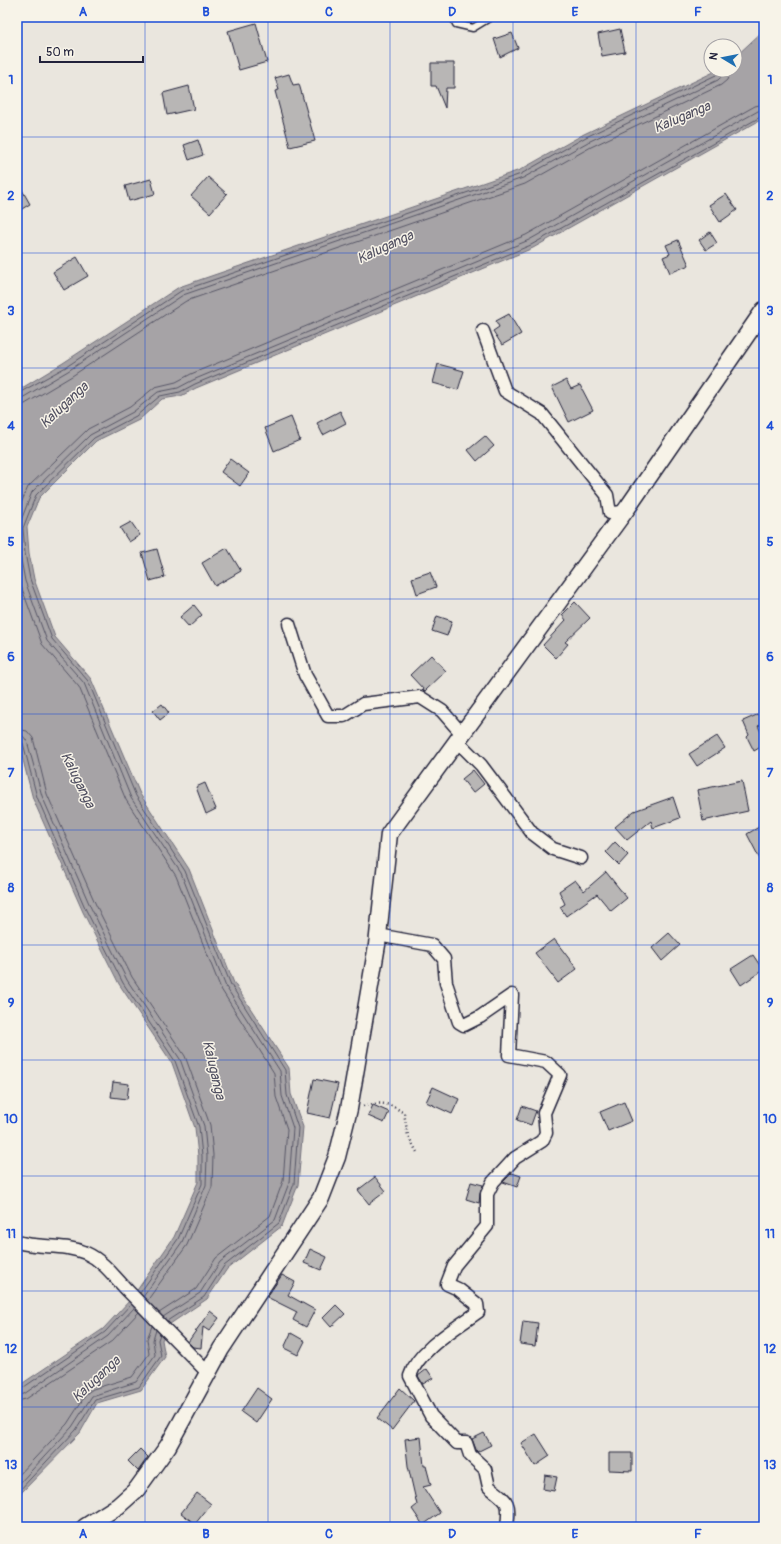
<svg xmlns="http://www.w3.org/2000/svg" width="781" height="1544" font-family="Pangolin,sans-serif">
<style>
.water{fill:#a6a3a6;stroke:#716f7b}
.lines{fill:none;stroke-linecap:round;stroke-linejoin:round}
.shore{stroke:#575666;stroke-width:1}
.building{fill:#b8b6b5;stroke:#22223b}
.lane-casing{stroke:#22223b;stroke-width:9}
.street-casing{stroke:#22223b;stroke-width:15}
.secondary-casing{stroke:#22223b;stroke-width:19}
.path{stroke:#22223b;stroke-width:2.5;stroke-dasharray:1 3;stroke-linecap:butt}
.lane{stroke:#f7f3e8;stroke-width:6}
.street{stroke:#f7f3e8;stroke-width:12}
.secondary{stroke:#f7f3e8;stroke-width:16}
.grid{fill:none;stroke:#1d4ed8;stroke-width:1;stroke-opacity:0.55}
.labels{text-anchor:middle;dominant-baseline:central;stroke-width:3;stroke-linejoin:round;paint-order:stroke}
.water-label{font-size:14px;font-style:italic;fill:#504f60;stroke:#f7f3e8}
.neatline{fill:none;stroke:#1d4ed8;stroke-width:1.5}
.grid-label{font-size:13px;text-anchor:middle;font-weight:bold;fill:#1d4ed8}
</style>
<rect width="100%" height="100%" fill="#eae6de"/>
<filter id="ink" filterUnits="userSpaceOnUse"><feTurbulence type="fractalNoise" baseFrequency=".025" numOctaves="2"/><feDisplacementMap in="SourceGraphic" scale="8" xChannelSelector="R" yChannelSelector="G"/><feConvolveMatrix kernelMatrix="1 2 1 2 8 2 1 2 1" color-interpolation-filters="sRGB"/></filter>
<g filter="url(#ink)">
<polygon class="water" points="764,30 764,118 533,248 196,388 181,396 162,399 139,420 96,441 39,498 27,527 29,553 34,579 55,637 91,679 140,794 189,869 234,983 289,1068 291,1094 303,1127 298,1185 282,1226 227,1269 207,1299 170,1324 162,1340 165,1357 141,1390 97,1403 80,1433 17,1497 17,1387 103,1329 131,1299 174,1237 198,1182 198,1156 195,1128 172,1063 119,984 83,912 33,799 17,737 17,391 63,363 179,287 520,170 584,134 718,70 735,70 735,57"/>
<g class="lines">
<g class="shore">
<polyline points="17,394 66,367 181,291 521,174 586,137 716,75 718,70"/>
<polyline points="17,399 22,398 68,371 183,295 523,178 588,142 718,80 722,76 723,70"/>
<polyline points="17,405 25,404 72,376 186,301 525,184 591,147 721,85 727,80 731,70"/>
<polyline points="17,513 28,487 88,429 130,407 155,387 176,382 191,374 526,235 755,106 764,104"/>
<polyline points="17,570 20,583 42,644 79,687 126,800 176,876 221,989 274,1073 276,1097 287,1129 283,1181 270,1216 216,1258 196,1289 159,1313"/>
<polyline points="17,729 27,731 33,738 47,794 96,905 132,977 185,1056 210,1125 213,1155 212,1187 187,1245 147,1301"/>
<polyline points="17,735 23,736 27,741 42,796 91,908 127,980 180,1059 204,1126 207,1156 206,1185 182,1242 143,1297"/>
<polyline points="17,740 23,743 37,797 86,910 123,983 175,1061 199,1127 202,1156 202,1184 178,1239 140,1293"/>
<polyline points="163,1317 200,1293 220,1262 275,1220 289,1183 293,1128 282,1096 280,1071 226,987 181,873 131,798 84,683 47,641 25,581 20,554 18,528 32,492 90,435 133,412 158,392 178,388 193,380 529,240 758,111 764,110"/>
<polyline points="167,1321 204,1297 224,1266 279,1223 294,1184 298,1128 287,1095 285,1070 231,985 185,871 136,796 88,681 52,639 30,579 25,553 23,528 36,495 94,438 136,416 160,396 180,392 195,384 531,245 764,115"/>
<polyline points="17,1390 21,1389 105,1332 131,1304"/>
<polyline points="17,1395 24,1394 108,1336 134,1308"/>
<polyline points="17,1401 26,1399 112,1341 139,1312"/>
<polyline points="17,1477 67,1424 87,1393 93,1389 132,1377 149,1354 147,1339 152,1326"/>
<polyline points="17,1486 72,1427 92,1396 136,1382 155,1355 153,1340 156,1330"/>
<polyline points="17,1493 76,1430 95,1400 139,1387 161,1356 158,1340 160,1334"/>
</g>
</g>
<g class="building">
<polygon points="256,23 267,62 239,70 228,31"/>
<polygon points="620,29 625,52 602,56 598,34"/>
<polygon points="512,33 518,48 500,57 494,39"/>
<polygon points="431,63 454,63 454,88 446,88 445,108 436,86 431,86"/>
<polygon points="289,74 293,85 299,84 315,141 290,147 275,91 279,90 275,78"/>
<polygon points="189,86 194,109 167,115 163,93"/>
<polygon points="198,140 203,155 189,160 184,145"/>
<polygon points="208,177 227,194 210,213 191,196"/>
<polygon points="151,179 155,194 129,201 125,186"/>
<polygon points="17,181 30,204 17,212"/>
<polygon points="726,194 737,210 720,222 709,205"/>
<polygon points="710,232 717,243 706,250 699,240"/>
<polygon points="678,240 689,265 670,273 663,257 670,254 666,245"/>
<polygon points="77,257 88,276 64,290 53,272"/>
<polygon points="509,314 521,334 502,345 493,331 499,327 496,321"/>
<polygon points="438,364 464,371 458,390 433,383"/>
<polygon points="566,380 571,389 580,385 593,410 569,422 552,387"/>
<polygon points="340,411 346,423 323,435 317,423"/>
<polygon points="291,417 300,440 274,451 265,428"/>
<polygon points="485,436 494,446 477,461 468,450"/>
<polygon points="230,459 249,473 240,486 221,472"/>
<polygon points="131,522 140,535 129,542 120,528"/>
<polygon points="227,548 241,571 215,586 202,563"/>
<polygon points="157,549 165,577 150,581 142,553"/>
<polygon points="430,572 436,587 417,594 412,578"/>
<polygon points="575,602 590,618 565,642 568,644 556,658 543,645 566,620 562,615"/>
<polygon points="194,605 202,615 189,627 180,617"/>
<polygon points="437,616 452,621 447,636 432,631"/>
<polygon points="431,655 446,671 425,691 410,675"/>
<polygon points="162,704 169,713 160,720 153,711"/>
<polygon points="759,714 764,724 758,726 764,738 764,745 754,751 747,737 749,735 743,721"/>
<polygon points="717,736 725,748 697,766 689,754"/>
<polygon points="473,770 484,784 473,793 462,779"/>
<polygon points="742,781 748,811 703,821 697,790"/>
<polygon points="205,783 216,809 206,814 196,787"/>
<polygon points="673,797 680,818 653,828 651,821 627,840 615,827 634,811"/>
<polygon points="764,824 764,867 747,834"/>
<polygon points="615,842 628,855 619,865 606,852"/>
<polygon points="606,872 627,898 611,911 597,894 566,916 560,907 565,904 559,891 575,880 584,891"/>
<polygon points="669,933 680,945 662,961 652,948"/>
<polygon points="554,939 577,969 558,983 535,953"/>
<polygon points="753,955 763,970 741,985 731,969"/>
<polygon points="314,1079 338,1084 330,1118 307,1113"/>
<polygon points="113,1082 129,1084 127,1099 111,1097"/>
<polygon points="433,1087 459,1099 452,1114 426,1102"/>
<polygon points="624,1102 632,1121 608,1131 600,1112"/>
<polygon points="373,1105 389,1112 384,1123 368,1116"/>
<polygon points="522,1106 536,1111 531,1125 517,1120"/>
<polygon points="512,1173 521,1176 517,1187 503,1182"/>
<polygon points="375,1177 386,1191 369,1204 358,1190"/>
<polygon points="471,1182 483,1185 480,1194 479,1203 466,1199"/>
<polygon points="310,1249 327,1257 321,1270 304,1263"/>
<polygon points="282,1275 295,1282 288,1295 315,1310 306,1327 293,1320 297,1312 267,1297"/>
<polygon points="336,1305 345,1314 331,1327 323,1318"/>
<polygon points="210,1311 219,1318 209,1331 203,1327 201,1348 193,1347 188,1342"/>
<polygon points="523,1321 538,1323 535,1346 520,1344"/>
<polygon points="291,1333 305,1341 298,1355 284,1348"/>
<polygon points="427,1369 433,1378 423,1384 418,1376"/>
<polygon points="257,1388 272,1399 256,1423 241,1412"/>
<polygon points="400,1388 414,1401 392,1430 377,1418"/>
<polygon points="484,1433 491,1445 477,1452 472,1439"/>
<polygon points="536,1434 550,1456 535,1466 521,1443"/>
<polygon points="421,1437 424,1466 426,1466 431,1485 423,1487 440,1513 423,1525 412,1509 417,1505 408,1466 405,1439"/>
<polygon points="140,1449 148,1457 138,1471 128,1461"/>
<polygon points="609,1453 632,1453 632,1471 609,1470"/>
<polygon points="545,1475 557,1477 554,1491 543,1489"/>
<polygon points="197,1493 211,1504 195,1524 181,1513"/>
</g>
<g class="lines">
<defs>
<polyline id="lane" points="453,17 456,24 473,28 491,17"/>
<g id="street">
<polyline points="483,331 505,391 542,414 607,495 610,513 625,512"/>
<polyline points="289,624 305,675 328,716 344,716 363,704 420,697 442,711 462,734"/>
<polyline points="457,741 481,765 532,833 553,849 581,858"/>
<path d="M 378,935 L 432,945 L 444,959 L 446,983 L 459,1022 L 464,1025 L 480,1017 L 512,995 L 509,1055 L 546,1062 L 560,1075 L 544,1113 L 546,1133 L 542,1141 L 515,1158 L 493,1182 L 487,1194 L 487,1226 L 454,1266 L 447,1284 L 458,1289 L 477,1304 L 478,1312 C 456,1328 418,1350 410,1376 L 431,1416 L 457,1443 L 466,1443 L 470,1455 L 485,1469 L 489,1487 C 509,1502 510,1502 507,1527"/>
<path d="M 17,1242 C 42,1249 62,1243 86,1253 C 104,1261 115,1278 129,1292 C 155,1319 182,1346 208,1373"/>
</g>
<polyline id="secondary" points="85,1527 118,1506 137,1489 168,1446 221,1349 321,1198 337,1157 349,1109 377,945 389,834 628,507 764,310"/>
</defs>
<use href="#lane" class="lane-casing"/>
<use href="#street" class="street-casing"/>
<use href="#secondary" class="secondary-casing"/>
<path class="path" d="M 363,1106 C 383,1102 387,1102 404,1113 L 408,1136 L 418,1154"/>
<use href="#lane" class="lane"/>
<use href="#street" class="street"/>
<use href="#secondary" class="secondary"/>
</g>
</g>
<path class="grid" d="M 145,17 L 145,1527M 268,17 L 268,1527M 390,17 L 390,1527M 513,17 L 513,1527M 636,17 L 636,1527M 17,137 L 764,137M 17,253 L 764,253M 17,368 L 764,368M 17,484 L 764,484M 17,599 L 764,599M 17,714 L 764,714M 17,830 L 764,830M 17,945 L 764,945M 17,1060 L 764,1060M 17,1176 L 764,1176M 17,1291 L 764,1291M 17,1407 L 764,1407"/>
<g class="labels">
<g class="water-label">
<text transform="translate(682 117) rotate(-23)">Kaluganga</text>
<text transform="translate(385 247) rotate(-25)">Kaluganga</text>
<text transform="translate(64 405) rotate(-43)">Kaluganga</text>
<text transform="translate(78 780) rotate(64)">Kaluganga</text>
<text transform="translate(214 1070) rotate(77)">Kaluganga</text>
<text transform="translate(96 1379) rotate(-43)">Kaluganga</text>
</g>
</g>
<rect width="781" height="1544" fill="none" stroke="#f7f3e8" stroke-width="44"/>
<g transform="translate(723 58) rotate(280)"><circle r="19" fill="#f7f3e8" stroke="#a29fa3"/>
<path d="M0-3L7 15L0 10L-7 15Z" fill="#1f6fb2"/>
<text y="-6" font-size="11" font-weight="bold" text-anchor="middle" fill="#22223b">N</text>
</g>
<path d="M40 56v6h103v-6" fill="none" stroke="#22223b" stroke-width="2"/>
<text x="46" y="56" font-size="12" fill="#22223b" stroke="#f7f3e8" stroke-width="3" paint-order="stroke">50 m</text>
<rect x="22" y="22" width="737" height="1500" class="neatline"/>
<g class="grid-label">
<text x="83" y="16">A</text>
<text x="206" y="16">B</text>
<text x="329" y="16">C</text>
<text x="452" y="16">D</text>
<text x="575" y="16">E</text>
<text x="698" y="16">F</text>
<text x="11" y="84">1</text>
<text x="770" y="84">1</text>
<text x="11" y="200">2</text>
<text x="770" y="200">2</text>
<text x="11" y="315">3</text>
<text x="770" y="315">3</text>
<text x="11" y="430">4</text>
<text x="770" y="430">4</text>
<text x="11" y="546">5</text>
<text x="770" y="546">5</text>
<text x="11" y="661">6</text>
<text x="770" y="661">6</text>
<text x="11" y="777">7</text>
<text x="770" y="777">7</text>
<text x="11" y="892">8</text>
<text x="770" y="892">8</text>
<text x="11" y="1007">9</text>
<text x="770" y="1007">9</text>
<text x="11" y="1123">10</text>
<text x="770" y="1123">10</text>
<text x="11" y="1238">11</text>
<text x="770" y="1238">11</text>
<text x="11" y="1353">12</text>
<text x="770" y="1353">12</text>
<text x="11" y="1469">13</text>
<text x="770" y="1469">13</text>
<text x="83" y="1538">A</text>
<text x="206" y="1538">B</text>
<text x="329" y="1538">C</text>
<text x="452" y="1538">D</text>
<text x="575" y="1538">E</text>
<text x="698" y="1538">F</text>
</g>
</svg>
